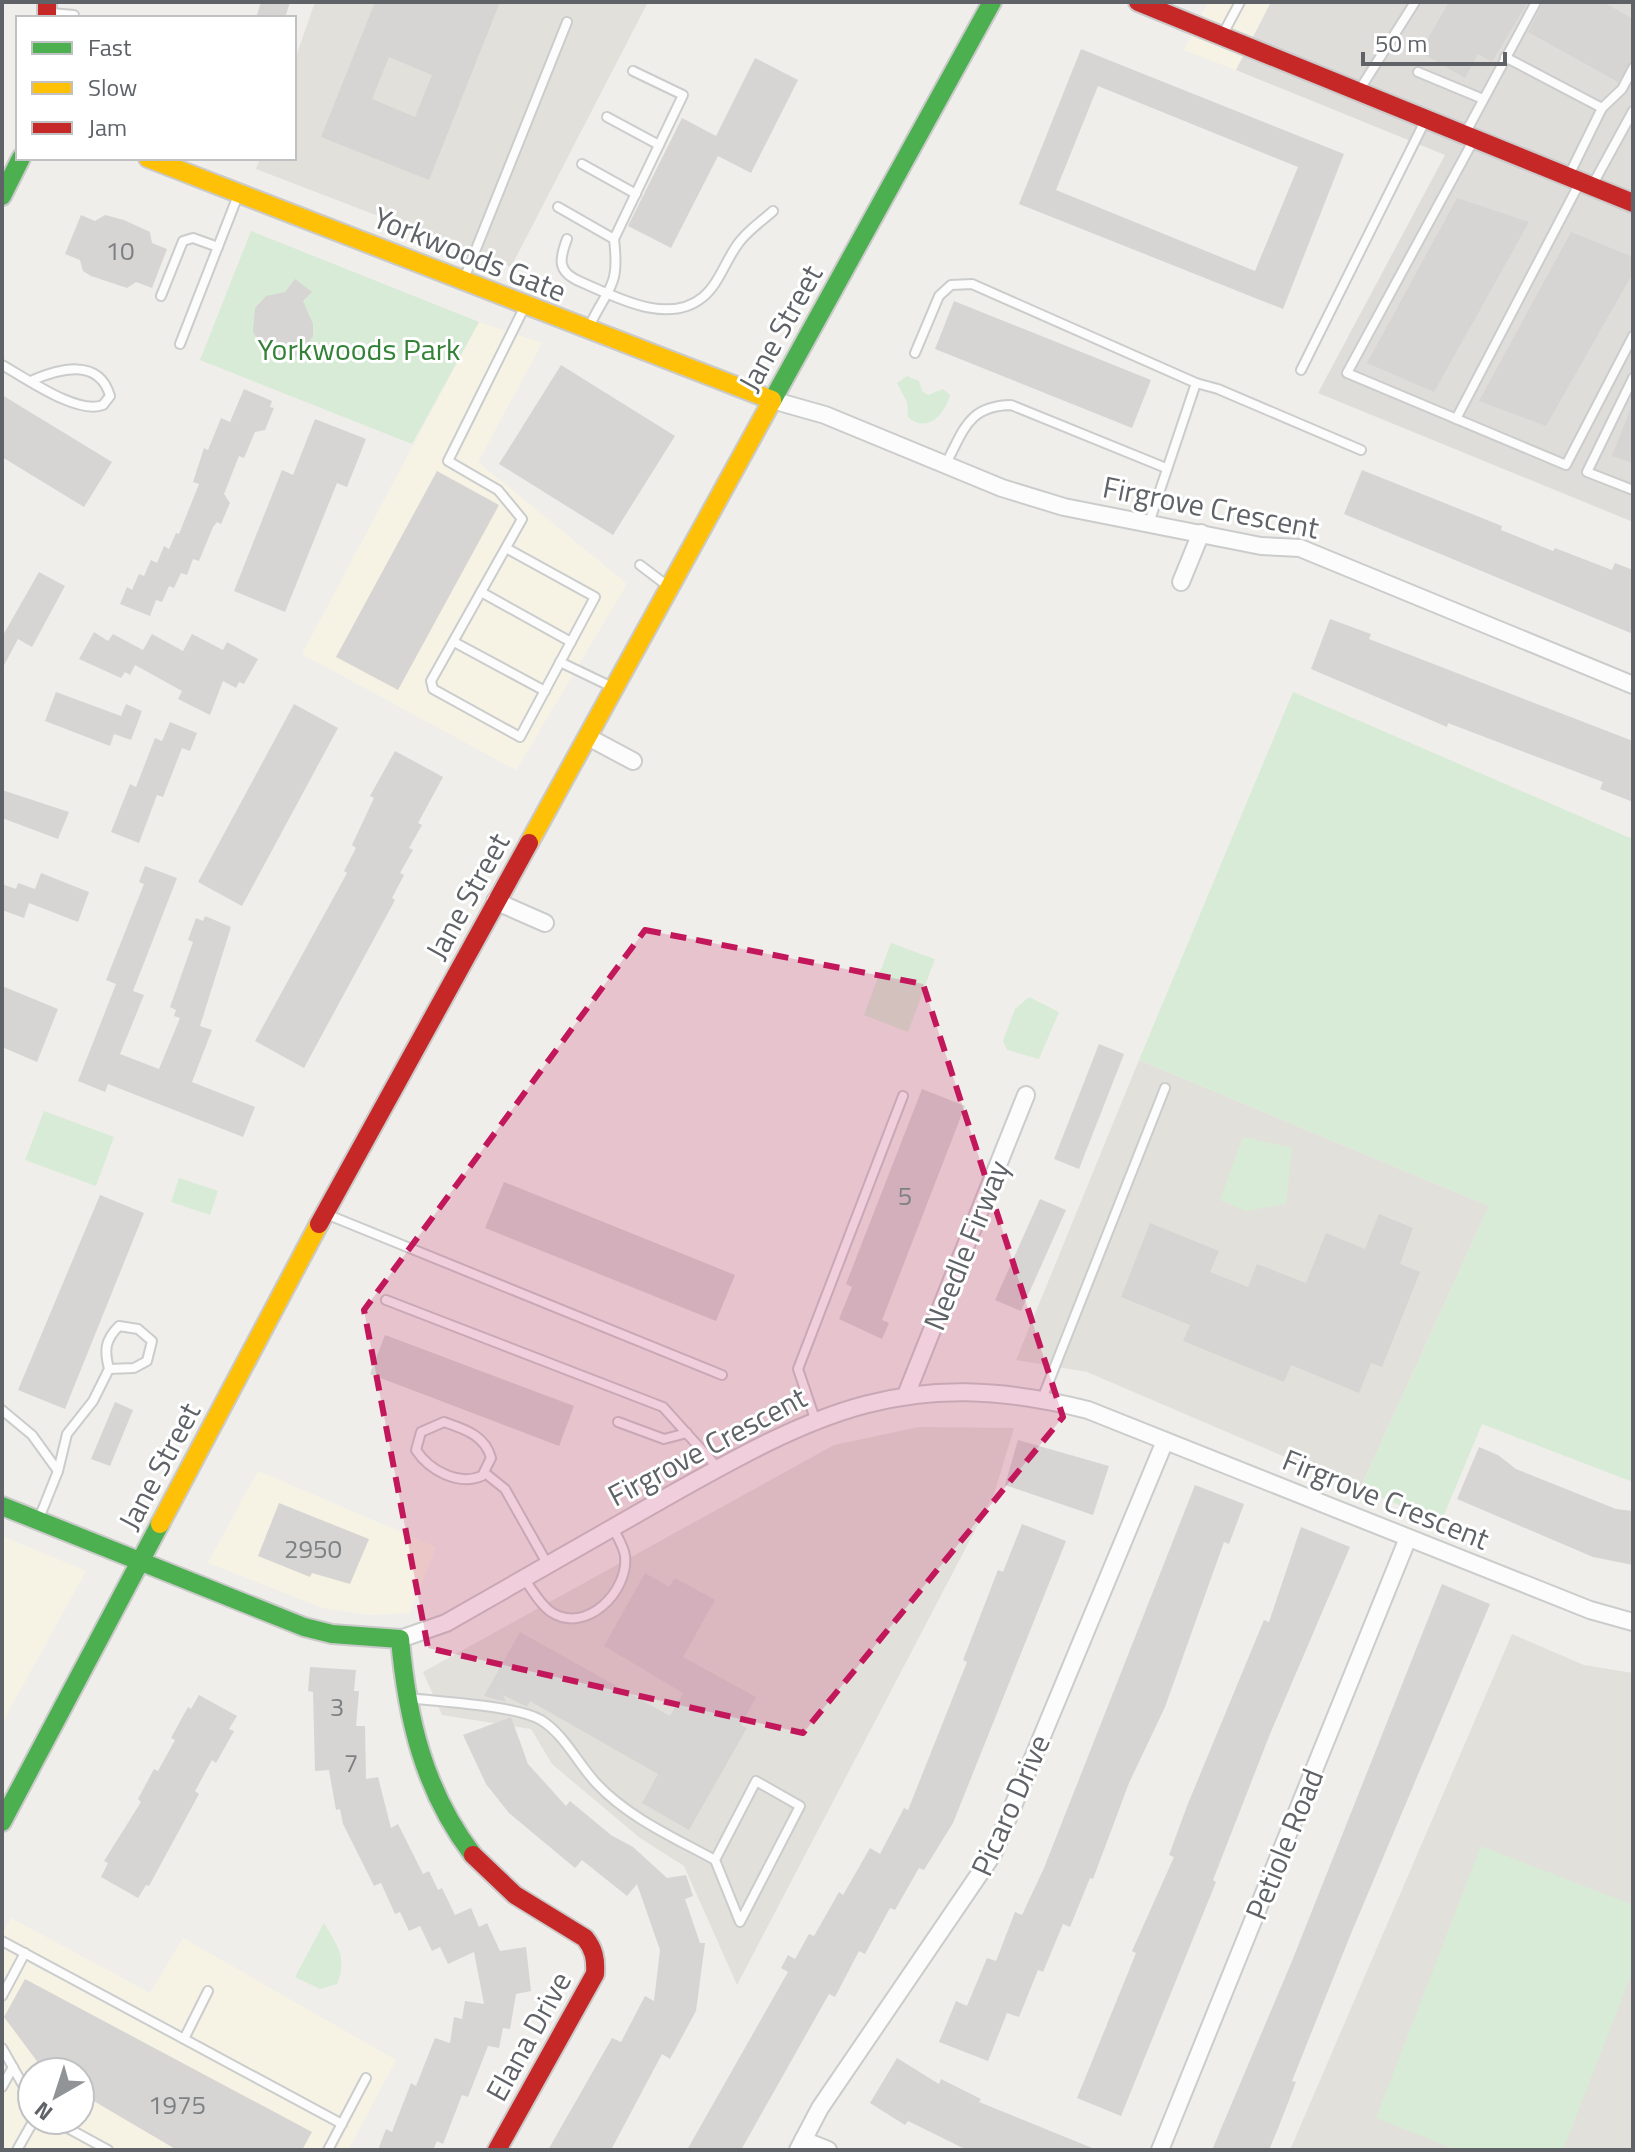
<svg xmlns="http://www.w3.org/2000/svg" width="1635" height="2152" font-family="'Titillium Web',sans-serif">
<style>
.commercial{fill:#f7f3e4;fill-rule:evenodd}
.industrial{fill:#dfddda}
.education{fill:#e2e0da}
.green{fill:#d8ebd6}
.building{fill:#d6d5d3;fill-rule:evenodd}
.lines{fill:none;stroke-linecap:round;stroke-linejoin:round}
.lane-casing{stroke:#cbcccc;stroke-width:12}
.street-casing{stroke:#cbcccc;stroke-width:20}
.fast-casing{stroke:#cacacb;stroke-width:22}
.slow-casing{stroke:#cacacb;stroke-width:22}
.jam-casing{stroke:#cacacb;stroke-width:22}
.lane{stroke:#fdfcfc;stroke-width:8}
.street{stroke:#fdfcfc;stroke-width:16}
.fast{stroke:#4caf50;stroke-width:18}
.slow{stroke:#ffc107;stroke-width:18}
.jam{stroke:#c62828;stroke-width:18}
.marked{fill:#c2185b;fill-opacity:0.2;stroke:#c2185b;stroke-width:6;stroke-dasharray:16 10;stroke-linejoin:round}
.labels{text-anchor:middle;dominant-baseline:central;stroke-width:6;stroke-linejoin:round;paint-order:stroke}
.number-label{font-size:26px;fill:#7e8184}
.street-label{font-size:30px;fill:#5f6368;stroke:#fff}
.park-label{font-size:30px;fill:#348238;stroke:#fff}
</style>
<rect width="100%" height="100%" fill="#efeeea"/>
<g class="commercial">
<polygon points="1208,2 1271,2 1236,70 1184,50"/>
<polygon points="479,322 542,343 478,462 627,584 516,770 302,654"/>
<polygon points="258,1471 436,1547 410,1613 369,1615 323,1608 208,1563"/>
<polygon points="2,1536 86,1571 2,1723"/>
<path d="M 11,1918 L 150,1993 L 183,1938 L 396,2060 L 348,2150 L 2,2150 L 2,1935 ZM 32,2072 L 80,2072 L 80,2120 L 32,2120 Z"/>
</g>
<polygon class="industrial" points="1271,2 1633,2 1633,522 1318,393 1445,155 1236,70"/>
<g class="education">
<polygon points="315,2 648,2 511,267 256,169 260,158 294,158 294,62"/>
<polygon points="1139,1060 1489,1206 1360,1489 1087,1372 1016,1360"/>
<polygon points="919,1427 1014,1428 994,1494 737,1985 684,1866 640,1838 552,1764 531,1729 442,1715 423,1672 834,1445"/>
<polygon points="1512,1634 1584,1665 1633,1673 1633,2150 1290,2150"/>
</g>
<g class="green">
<polygon points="251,231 479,322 412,444 200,360"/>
<path d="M 907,376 L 919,381 L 922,391 L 928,395 L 943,389 L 950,395 C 945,415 926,434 908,417 L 907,402 L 897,383 Z"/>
<polygon points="1293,692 1630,838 1633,832 1633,1482 1482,1424 1441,1522 1360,1489 1489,1206 1139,1060"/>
<polygon points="891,943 935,959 908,1032 864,1015"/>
<polygon points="1029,997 1059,1012 1039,1059 1007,1050 1003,1041 1015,1009"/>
<polygon points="44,1111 114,1137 96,1186 25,1160"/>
<polygon points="1243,1137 1292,1148 1286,1204 1246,1211 1220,1200"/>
<polygon points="179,1178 218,1191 210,1215 171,1202"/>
<polygon points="1481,1846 1633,1905 1633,1970 1563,2150 1457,2150 1376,2118"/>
<path d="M 324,1923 C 337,1945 348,1958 337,1984 L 320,1989 L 295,1977 Z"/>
</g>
<g class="building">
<polygon points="261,2 290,2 285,18 256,18"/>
<path d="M 375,2 L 500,2 L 429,180 L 321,137 ZM 389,57 L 432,75 L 415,117 L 372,99 Z"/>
<polygon points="1449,2 1528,2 1492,62 1478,54 1465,78 1420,52"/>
<polygon points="1543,2 1603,2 1633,19 1633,60 1618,82 1528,32"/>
<path d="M 1081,49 L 1344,154 L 1283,309 L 1019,204 ZM 1098,86 L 1298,167 L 1255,271 L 1056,190 Z"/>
<polygon points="755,58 798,80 751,173 718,156 671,248 628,226 682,118 716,136"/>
<polygon points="1457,198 1529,222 1434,392 1367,363"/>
<polygon points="81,215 95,221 105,215 124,220 150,232 152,243 167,249 152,288 136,282 127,288 91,276 83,271 80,260 65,254"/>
<polygon points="1571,232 1633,257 1633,273 1546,426 1479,401"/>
<polygon points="295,279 312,292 303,301 313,324 313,336 300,354 290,358 267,353 253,332 255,308 266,296 285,292"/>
<polygon points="954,301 1151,380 1132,428 935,349"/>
<polygon points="561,365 675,436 613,535 499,464"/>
<polygon points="244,389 272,401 270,407 274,408 265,430 255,432 244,458 239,456 224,494 230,503 221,524 217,522 213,527 199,561 193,559 187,575 181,573 174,588 169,586 162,602 156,600 150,616 120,604 127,587 132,590 139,574 144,576 151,560 157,563 164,546 169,549 176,533 179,534 199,484 193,482 204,448 208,450 221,418 230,422"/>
<polygon points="2,395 112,462 84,507 2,457"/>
<polygon points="1632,405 1633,405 1633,463 1612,456"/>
<polygon points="315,419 366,439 347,487 337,483 285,612 234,591 282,470 293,475"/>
<polygon points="1362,470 1502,526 1501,530 1553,551 1555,548 1612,570 1615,563 1633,570 1633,634 1344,514"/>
<polygon points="437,471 499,505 398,690 336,657"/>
<polygon points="39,572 65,586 32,647 18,639 2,669 2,637"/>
<polygon points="1330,619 1371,634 1369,639 1633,741 1633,802 1600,789 1603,782 1448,723 1447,727 1311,669"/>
<polygon points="94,632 108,641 113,634 143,650 152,634 183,651 192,634 223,650 227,642 258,659 244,684 239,682 236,688 223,681 210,715 178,699 182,691 135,665 130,675 125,672 121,678 79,659"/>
<polygon points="56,692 121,716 126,704 142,711 131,740 114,734 110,746 45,721"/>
<polygon points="294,704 338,728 242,906 198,882"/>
<polygon points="170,722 197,733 190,751 182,748 163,797 157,795 139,843 111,832 130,784 136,787 155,738 162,741"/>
<polygon points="395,751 443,777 418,823 422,825 409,848 413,850 400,873 404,875 392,898 395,900 304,1068 255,1041 347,873 344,871 356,848 352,845 374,798 370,796"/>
<polygon points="2,790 69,812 58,839 2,818"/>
<polygon points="145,866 177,878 133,991 144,995 120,1054 159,1069 180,1018 174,1016 176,1010 170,1007 193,942 188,940 196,918 203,921 205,916 231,927 200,1026 212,1030 192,1082 255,1107 243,1137 108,1084 105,1092 78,1081 116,984 106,980 144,884 139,882"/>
<polygon points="41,873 89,892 78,922 29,903 24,918 2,910 2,884 16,889 18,883 35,889"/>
<polygon points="2,986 58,1009 37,1062 2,1047"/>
<polygon points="1099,1044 1124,1054 1079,1169 1054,1159"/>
<polygon points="922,1089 965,1106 882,1320 889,1323 882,1339 839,1319 852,1287 846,1284"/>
<polygon points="504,1182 735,1275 716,1321 485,1228"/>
<polygon points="100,1195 144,1213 65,1409 18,1390"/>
<polygon points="1040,1199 1066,1210 1021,1311 995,1300"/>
<polygon points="1379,1214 1413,1228 1400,1264 1420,1272 1382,1367 1371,1363 1359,1393 1291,1365 1284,1382 1183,1341 1190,1325 1121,1297 1150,1223 1219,1251 1210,1272 1248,1287 1257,1264 1306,1283 1326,1233 1365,1249"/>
<polygon points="385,1335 574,1406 559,1446 370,1374"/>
<polygon points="115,1402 133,1410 110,1466 91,1459"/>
<polygon points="1018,1440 1109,1466 1093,1515 1005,1485"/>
<polygon points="1479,1447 1498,1455 1516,1469 1616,1509 1633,1511 1633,1565 1593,1557 1457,1499"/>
<polygon points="1195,1485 1244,1504 1229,1544 1224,1542 1165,1707 1129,1783 1093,1879 1090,1878 1070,1927 1063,1924 1043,1972 1038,1970 1019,2017 1007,2013 988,2061 939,2042 956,2001 967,2006 987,1958 996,1961 1015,1912 1022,1915 1044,1868"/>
<polygon points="279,1503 369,1539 350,1584 312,1573 310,1577 258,1556"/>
<polygon points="1022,1524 1066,1541 953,1823 924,1870 919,1868 895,1910 890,1908 865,1954 859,1951 835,1997 829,1994 741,2150 687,2150 788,1972 781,1968 788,1955 795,1959 809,1934 814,1936 839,1892 843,1895 870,1848 880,1854 904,1808 908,1810 967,1662 963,1660 998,1570 1003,1572"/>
<polygon points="1301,1527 1350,1547 1270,1734 1213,1880 1216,1882 1121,2116 1077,2098 1136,1953 1132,1951 1174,1857 1169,1855 1187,1806 1264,1620 1269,1622"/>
<polygon points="645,1573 669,1587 675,1578 715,1600 683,1657 756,1697 741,1725 747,1728 689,1830 642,1803 658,1774 530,1701 527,1707 503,1695 506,1702 484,1696 520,1632 670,1716 683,1693 604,1646"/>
<polygon points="1442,1584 1490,1604 1350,1936 1292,2081 1296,2082 1279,2126 1269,2150 1212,2150 1292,1961"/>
<polygon points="310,1667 356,1670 354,1691 359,1691 356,1726 365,1726 366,1779 378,1777 391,1828 398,1824 423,1874 429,1871 438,1890 442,1888 455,1915 471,1908 479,1927 487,1923 500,1951 526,1947 531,1991 516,1994 510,2029 503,2028 499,2048 488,2046 468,2097 462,2095 443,2144 437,2141 433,2150 378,2150 386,2129 392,2132 411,2083 416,2086 435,2038 450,2043 454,2017 462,2019 465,2001 484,2004 474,1952 448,1964 440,1947 432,1951 420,1926 409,1931 400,1912 395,1914 381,1883 374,1886 343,1824 340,1809 336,1810 329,1770 315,1771 313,1692 308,1691"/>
<polygon points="199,1695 237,1716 229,1729 234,1731 216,1763 212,1760 195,1791 199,1794 149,1886 146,1885 138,1898 101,1877 108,1863 104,1861 141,1802 138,1799 154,1769 158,1771 175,1740 171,1738 188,1707 191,1709"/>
<polygon points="511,1717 528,1764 566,1806 570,1801 611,1835 633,1847 667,1878 686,1875 693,1896 685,1899 700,1943 705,1943 696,2011 670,2059 662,2054 611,2150 548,2150 612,2038 621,2042 645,1996 654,2001 660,1950 637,1884 627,1896 582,1860 575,1868 509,1813 486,1784 463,1735"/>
<polygon points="25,1979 312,2132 302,2150 177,2150 80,2093 80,2072 45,2072 4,2017"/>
<polygon points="897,2058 939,2084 941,2079 981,2099 979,2102 1097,2150 967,2150 908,2121 905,2125 870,2103"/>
</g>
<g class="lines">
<defs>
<g id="lane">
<polyline points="51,13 74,15"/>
<polyline points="1224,32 1240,2"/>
<polyline points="1505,57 1602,108"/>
<polyline points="1418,72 1483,99"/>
<polyline points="1360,89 1415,2"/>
<polyline points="607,117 659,145"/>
<polyline points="1466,132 1536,2"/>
<polyline points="1472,143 1347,373 1566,465 1633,336"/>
<polyline points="582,164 636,194"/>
<polyline points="1570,173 1602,108 1622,89 1633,68"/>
<polyline points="1593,184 1633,111"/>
<path d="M 558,207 L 614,239 C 620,289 608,286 589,327"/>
<path d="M 567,239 C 559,260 557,272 581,282 C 616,297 668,326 703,297 C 720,283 727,256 741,240 C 750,229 763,220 773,211"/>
<polyline points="614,239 683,95 633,71"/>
<polyline points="464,279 567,22"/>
<polyline points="161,296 183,241 193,238 218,247"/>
<polyline points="180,344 237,198"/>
<polyline points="915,353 939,296 951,285 972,284 1196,383 1149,523"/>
<path d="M 2,365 C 26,378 77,415 103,405 L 110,396 C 99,357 58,369 31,381"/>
<polyline points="1301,370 1424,123"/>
<polyline points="1633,378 1587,472 1633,490"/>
<polyline points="1196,383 1218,389 1361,450"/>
<polyline points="1456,419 1578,186"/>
<path d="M 945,465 C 964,431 967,406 1011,405 L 1166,468"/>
<polyline points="506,548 595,597 520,737 433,689 431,681 522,519 498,490 448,461 524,308"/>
<polyline points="640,565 669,587"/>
<polyline points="481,592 571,642"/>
<polyline points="454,642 545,691"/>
<polyline points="560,662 610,686"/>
<polyline points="326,1214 722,1375"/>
<polyline points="386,1300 663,1407 718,1468"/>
<polyline points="1042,1399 1165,1088"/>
<polyline points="2,1410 32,1435 58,1471 40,1516"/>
<polyline points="815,1419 798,1369 903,1096"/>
<path d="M 444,1422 C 464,1429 485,1435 491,1458 L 482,1476 C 458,1486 429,1470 416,1450 L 421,1432 Z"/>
<polyline points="618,1422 664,1439 687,1433"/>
<path d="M 58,1471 L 67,1434 L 93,1401 L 109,1369 C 104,1350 105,1340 119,1326 L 138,1329 L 152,1341 L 147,1361 L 134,1368 L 109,1369"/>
<polyline points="485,1473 505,1489 548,1565"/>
<path d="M 524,1578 C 532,1590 540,1604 551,1612 C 586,1635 629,1591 625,1556 C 624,1547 617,1536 613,1528"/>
<path d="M 409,1698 C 441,1702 514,1705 541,1720 C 565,1735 578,1764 597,1784 C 629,1818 675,1838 715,1860 L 756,1781 L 800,1806 L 740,1922 L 715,1860"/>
<polyline points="2,1941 342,2124"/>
<polyline points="2,1996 25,1953"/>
<polyline points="184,2039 208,1991"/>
<polyline points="2,2048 32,2101"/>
<polyline points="2,2087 13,2067"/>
<polyline points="53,2120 108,2150"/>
<polyline points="17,2150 34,2120"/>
<polyline points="328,2150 366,2078"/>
</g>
<g id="street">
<polyline points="772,400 825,415 1002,488 1064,507 1261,546 1300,548 1633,685"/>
<polyline points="1181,582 1201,533"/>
<polyline points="588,737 633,761"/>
<polyline points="495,901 545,923"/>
<polyline points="906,1395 1026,1095"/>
<path d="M 400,1639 L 446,1623 C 518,1582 590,1540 663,1499 C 817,1412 907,1364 1088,1410 L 1590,1610 L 1633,1622"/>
<polyline points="803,2140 828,2150"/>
<polyline points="798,2150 820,2108 993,1854 1165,1441"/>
<polyline points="1160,2150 1408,1538"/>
</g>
<g id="fast">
<polyline points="2,196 21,158"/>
<polyline points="772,401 992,2"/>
<path d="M 2,1506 L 304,1627 L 332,1634 L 400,1639 C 407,1718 424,1791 473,1855"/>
<polyline points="2,1822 160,1524"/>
</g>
<g id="slow">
<polyline points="148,158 772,400"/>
<polyline points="529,843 772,401"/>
<polyline points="160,1524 319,1224"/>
</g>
<g id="jam">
<polyline points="47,2 47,18"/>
<polyline points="1138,2 1633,203"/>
<polyline points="319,1224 529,843"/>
<path d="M 473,1855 L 515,1895 L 585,1938 C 594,1949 596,1959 595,1974 L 497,2150"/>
</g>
</defs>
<use href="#lane" class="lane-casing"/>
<use href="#street" class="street-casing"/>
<use href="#fast" class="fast-casing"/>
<use href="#slow" class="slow-casing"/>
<use href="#jam" class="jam-casing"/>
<use href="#lane" class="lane"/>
<use href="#street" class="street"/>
<use href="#fast" class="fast"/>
<use href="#slow" class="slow"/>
<use href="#jam" class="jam"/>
</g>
<path class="marked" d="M 645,930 L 923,984 L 1063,1417 L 803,1733 L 428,1648 L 364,1310 Z"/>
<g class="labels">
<g class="number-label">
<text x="120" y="250">10</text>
<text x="905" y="1195">5</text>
<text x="313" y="1548">2950</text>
<text x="337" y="1706">3</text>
<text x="351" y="1762">7</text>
<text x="177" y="2104">1975</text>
</g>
<g class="street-label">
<text transform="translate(470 254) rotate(22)">Yorkwoods Gate</text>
<text transform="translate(780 328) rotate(-61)">Jane Street</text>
<text transform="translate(1211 507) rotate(11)">Firgrove Crescent</text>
<text transform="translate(467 896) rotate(-61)">Jane Street</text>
<text transform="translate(966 1245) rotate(-68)">Needle Firway</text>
<text transform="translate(707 1446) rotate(-28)">Firgrove Crescent</text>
<text transform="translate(159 1466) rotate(-62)">Jane Street</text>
<text transform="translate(1386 1499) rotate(22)">Firgrove Crescent</text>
<text transform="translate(1010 1805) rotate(-66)">Picaro Drive</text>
<text transform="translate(1284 1844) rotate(-68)">Petiole Road</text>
<text transform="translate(528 2036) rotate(-61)">Elana Drive</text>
</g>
<g class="park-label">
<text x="359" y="349">Yorkwoods Park</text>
</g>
</g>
<rect width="1635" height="2152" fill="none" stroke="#5f6368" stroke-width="8"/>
<rect x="16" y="16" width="280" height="144" fill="#ffffff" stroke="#bfc1c3" stroke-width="2"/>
<rect x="32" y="42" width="40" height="12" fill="#4caf50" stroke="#bfc1c3" stroke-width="2"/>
<text x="88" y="56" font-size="24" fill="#5f6368">Fast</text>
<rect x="32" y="82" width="40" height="12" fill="#ffc107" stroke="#bfc1c3" stroke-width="2"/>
<text x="88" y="96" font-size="24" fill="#5f6368">Slow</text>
<rect x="32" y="122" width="40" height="12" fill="#c62828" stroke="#bfc1c3" stroke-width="2"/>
<text x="88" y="136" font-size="24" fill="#5f6368">Jam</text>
<g transform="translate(56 2096) rotate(219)"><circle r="38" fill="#ffffff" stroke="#bfc1c3" stroke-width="2"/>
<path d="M0-6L14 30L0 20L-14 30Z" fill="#919496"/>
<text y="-12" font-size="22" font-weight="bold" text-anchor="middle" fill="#5f6368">N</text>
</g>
<path d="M1363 52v12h142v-12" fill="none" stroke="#5f6368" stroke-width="4"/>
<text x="1375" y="52" font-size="24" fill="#5f6368" stroke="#ffffff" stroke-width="6" paint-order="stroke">50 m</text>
</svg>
